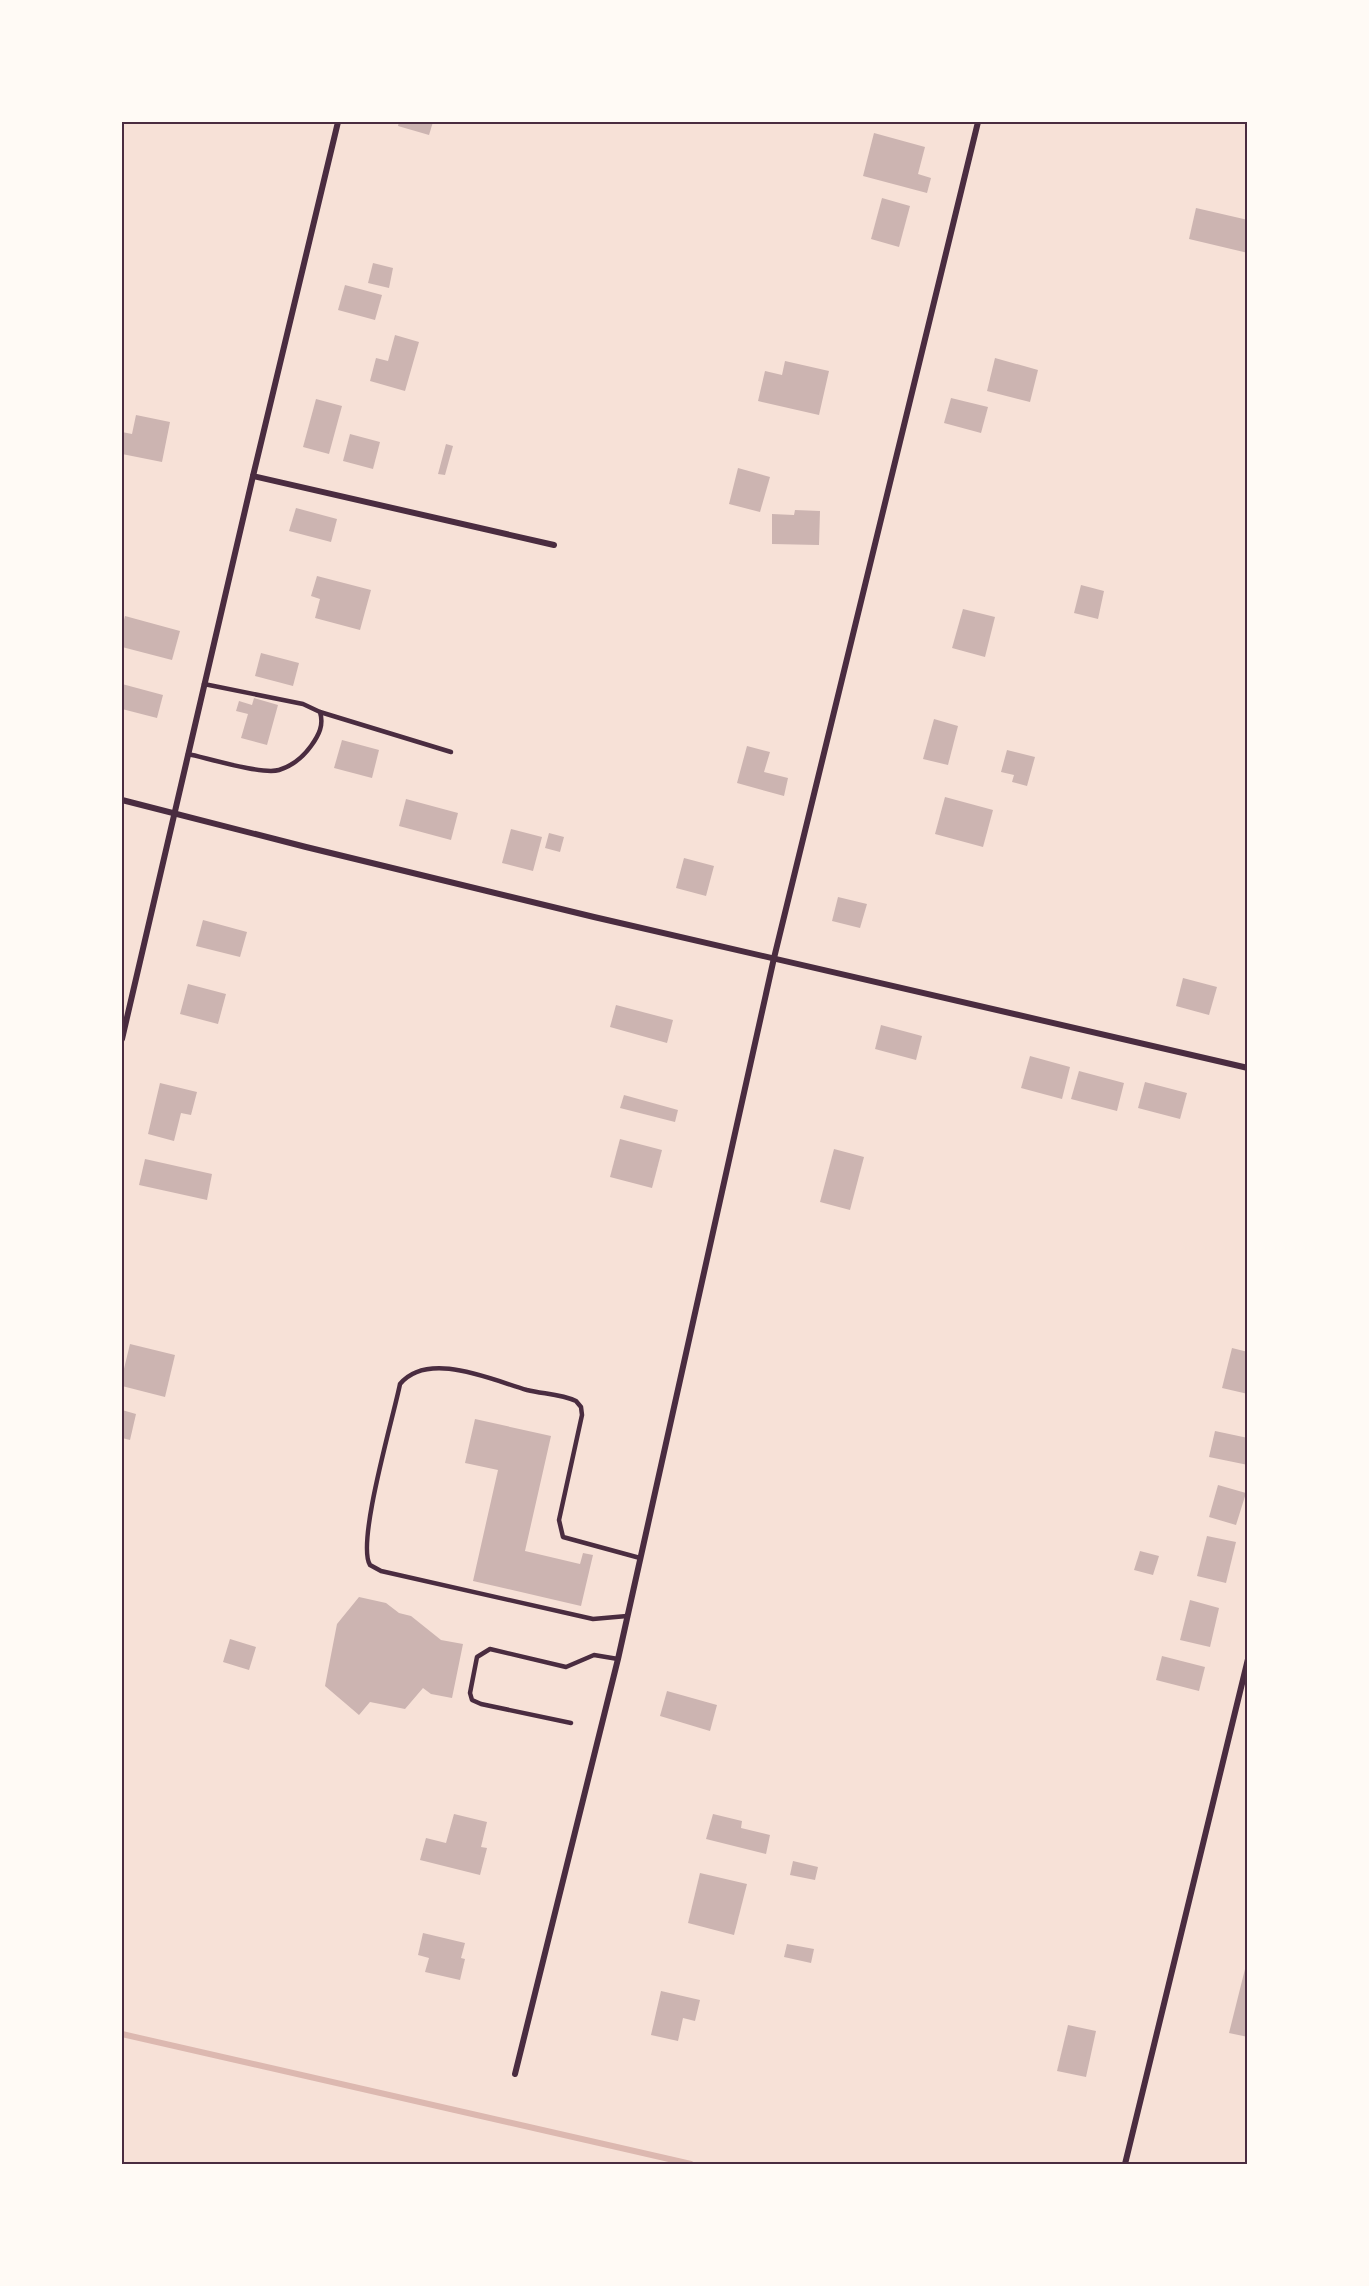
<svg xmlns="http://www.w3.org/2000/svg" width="1369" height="2286" font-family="Raleway,sans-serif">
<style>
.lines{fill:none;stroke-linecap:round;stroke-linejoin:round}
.stream{stroke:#dcb8b0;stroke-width:6}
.building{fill:#ccb4b1}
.service{stroke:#4a2c40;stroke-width:4.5}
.minor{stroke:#4a2c40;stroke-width:6}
.neatline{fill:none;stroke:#4a2c40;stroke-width:2}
</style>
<rect width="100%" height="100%" fill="#f7e1d7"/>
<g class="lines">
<polyline class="stream" points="122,2034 691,2164"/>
</g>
<g class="building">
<polygon points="399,122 433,122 429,135 398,126"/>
<polygon points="874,133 925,147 918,174 931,178 927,193 863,176"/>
<polygon points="882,198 910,206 899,247 871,239"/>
<polygon points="1196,208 1248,220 1248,253 1189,239"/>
<polygon points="373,263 393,268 389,288 368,283"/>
<polygon points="345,285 382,295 375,320 338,310"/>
<polygon points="395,335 419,342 405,391 370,381 376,358 388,361"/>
<polygon points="995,358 1038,370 1030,402 987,391"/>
<polygon points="785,361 829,371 819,415 758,401 765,371 782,375"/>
<polygon points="951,398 988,407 981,433 944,423"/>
<polygon points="316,399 342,406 329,454 303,447"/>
<polygon points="136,415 170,422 162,462 122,454 122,432 132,434"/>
<polygon points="350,434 380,442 373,469 343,461"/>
<polygon points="446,444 453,446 445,475 438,474"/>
<polygon points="738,468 770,477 760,512 729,504"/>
<polygon points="296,508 337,519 331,542 289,531"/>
<polygon points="795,510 820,511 819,545 772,544 772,514 794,515"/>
<polygon points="317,576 371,590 360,630 315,618 320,599 311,596"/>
<polygon points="1081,585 1104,591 1098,619 1074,613"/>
<polygon points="963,609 995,617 985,657 952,648"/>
<polygon points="125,616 180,631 172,660 122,647 122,628"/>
<polygon points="261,653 299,663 293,686 255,676"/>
<polygon points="122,684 163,695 157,718 122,709"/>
<polygon points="254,698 278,705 267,745 241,738 248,714 236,711 239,701 252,705"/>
<polygon points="934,719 958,726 948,765 923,759"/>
<polygon points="342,740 379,750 372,778 334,768"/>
<polygon points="747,746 770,752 764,772 788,778 784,796 737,783"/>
<polygon points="1007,750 1035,757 1027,786 1012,782 1014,775 1001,772"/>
<polygon points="945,797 993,810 983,847 935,834"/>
<polygon points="406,799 458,813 451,840 399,826"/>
<polygon points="511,829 542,837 533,871 502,863"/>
<polygon points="549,833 564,837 560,852 545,848"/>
<polygon points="684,858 714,866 706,896 676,888"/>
<polygon points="838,897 867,904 860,928 832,921"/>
<polygon points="203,920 247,932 240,957 196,946"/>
<polygon points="1183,978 1217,987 1209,1015 1176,1006"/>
<polygon points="188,984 226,994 218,1024 180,1014"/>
<polygon points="616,1005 673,1020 667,1043 610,1027"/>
<polygon points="881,1025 922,1036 916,1060 875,1049"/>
<polygon points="1030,1056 1070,1067 1062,1099 1021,1088"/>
<polygon points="1079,1071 1124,1083 1117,1111 1071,1099"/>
<polygon points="1145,1082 1187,1093 1180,1119 1138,1108"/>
<polygon points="160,1083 197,1092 191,1115 181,1113 174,1141 148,1134"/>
<polygon points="624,1095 678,1110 675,1122 620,1108"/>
<polygon points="620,1139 662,1150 652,1188 610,1177"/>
<polygon points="834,1149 864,1157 850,1210 820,1202"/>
<polygon points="145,1159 212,1174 207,1200 139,1185"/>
<polygon points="130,1344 175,1355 165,1397 122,1386 122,1377"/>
<polygon points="1232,1348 1248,1352 1248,1394 1222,1388"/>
<polygon points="122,1410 136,1414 130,1440 122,1438"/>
<polygon points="475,1419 551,1436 525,1551 580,1564 583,1553 593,1555 581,1606 473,1581 498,1470 465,1463"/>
<polygon points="1215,1431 1248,1438 1248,1465 1209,1457"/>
<polygon points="1218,1485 1246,1493 1236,1525 1209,1517"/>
<polygon points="1207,1536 1236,1542 1226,1583 1197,1576"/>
<polygon points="1140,1551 1159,1556 1153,1575 1134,1570"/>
<polygon points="359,1597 386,1603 399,1613 411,1616 441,1640 463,1644 452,1698 431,1694 423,1688 405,1709 370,1702 359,1715 325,1686 337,1624"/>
<polygon points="1190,1600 1219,1608 1210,1647 1180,1640"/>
<polygon points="230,1639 256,1647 249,1670 223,1662"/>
<polygon points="1162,1656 1205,1667 1199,1691 1156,1680"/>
<polygon points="667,1691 717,1705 710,1731 660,1716"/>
<polygon points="454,1814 487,1822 481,1847 487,1848 480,1875 420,1860 426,1838 446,1843"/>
<polygon points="713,1814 742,1821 741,1828 770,1835 766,1854 706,1839"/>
<polygon points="793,1861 818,1867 815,1880 790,1875"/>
<polygon points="700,1873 747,1884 734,1935 688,1923"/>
<polygon points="423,1933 465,1943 461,1958 465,1959 460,1980 425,1972 429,1958 418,1955"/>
<polygon points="787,1944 814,1949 811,1963 784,1957"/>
<polygon points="1247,1961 1248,1961 1248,2037 1229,2033"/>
<polygon points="661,1991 700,2000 695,2021 683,2018 678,2041 651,2035"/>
<polygon points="1068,2025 1096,2031 1086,2077 1057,2071"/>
</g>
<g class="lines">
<g class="service">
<polyline points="320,712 451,752"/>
<path d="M 188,754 C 207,758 262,775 279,770 C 292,766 303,757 311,746 C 319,735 324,725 320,712 L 303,704 L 204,684"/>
<path d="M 627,1616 L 593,1619 L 381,1571 L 370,1565 C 356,1543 394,1415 400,1384 C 428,1350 492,1380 527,1390 C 543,1394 561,1394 576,1401 L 581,1407 L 582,1415 L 559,1520 L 563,1537 L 640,1558"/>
<polyline points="571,1723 481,1704 472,1700 470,1693 477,1657 490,1649 566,1667 594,1655 618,1659"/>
</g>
<g class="minor">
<polyline points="253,476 554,545"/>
<polyline points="122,800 306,847 594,917 1248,1068"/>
<polyline points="122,1039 253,476 338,122"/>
<polyline points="515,2074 618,1659 774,958 978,122"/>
<polyline points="1125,2164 1248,1659"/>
</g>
</g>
<rect width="1369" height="2286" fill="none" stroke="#fffaf5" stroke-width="246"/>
<rect x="123" y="123" width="1123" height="2040" class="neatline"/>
</svg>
